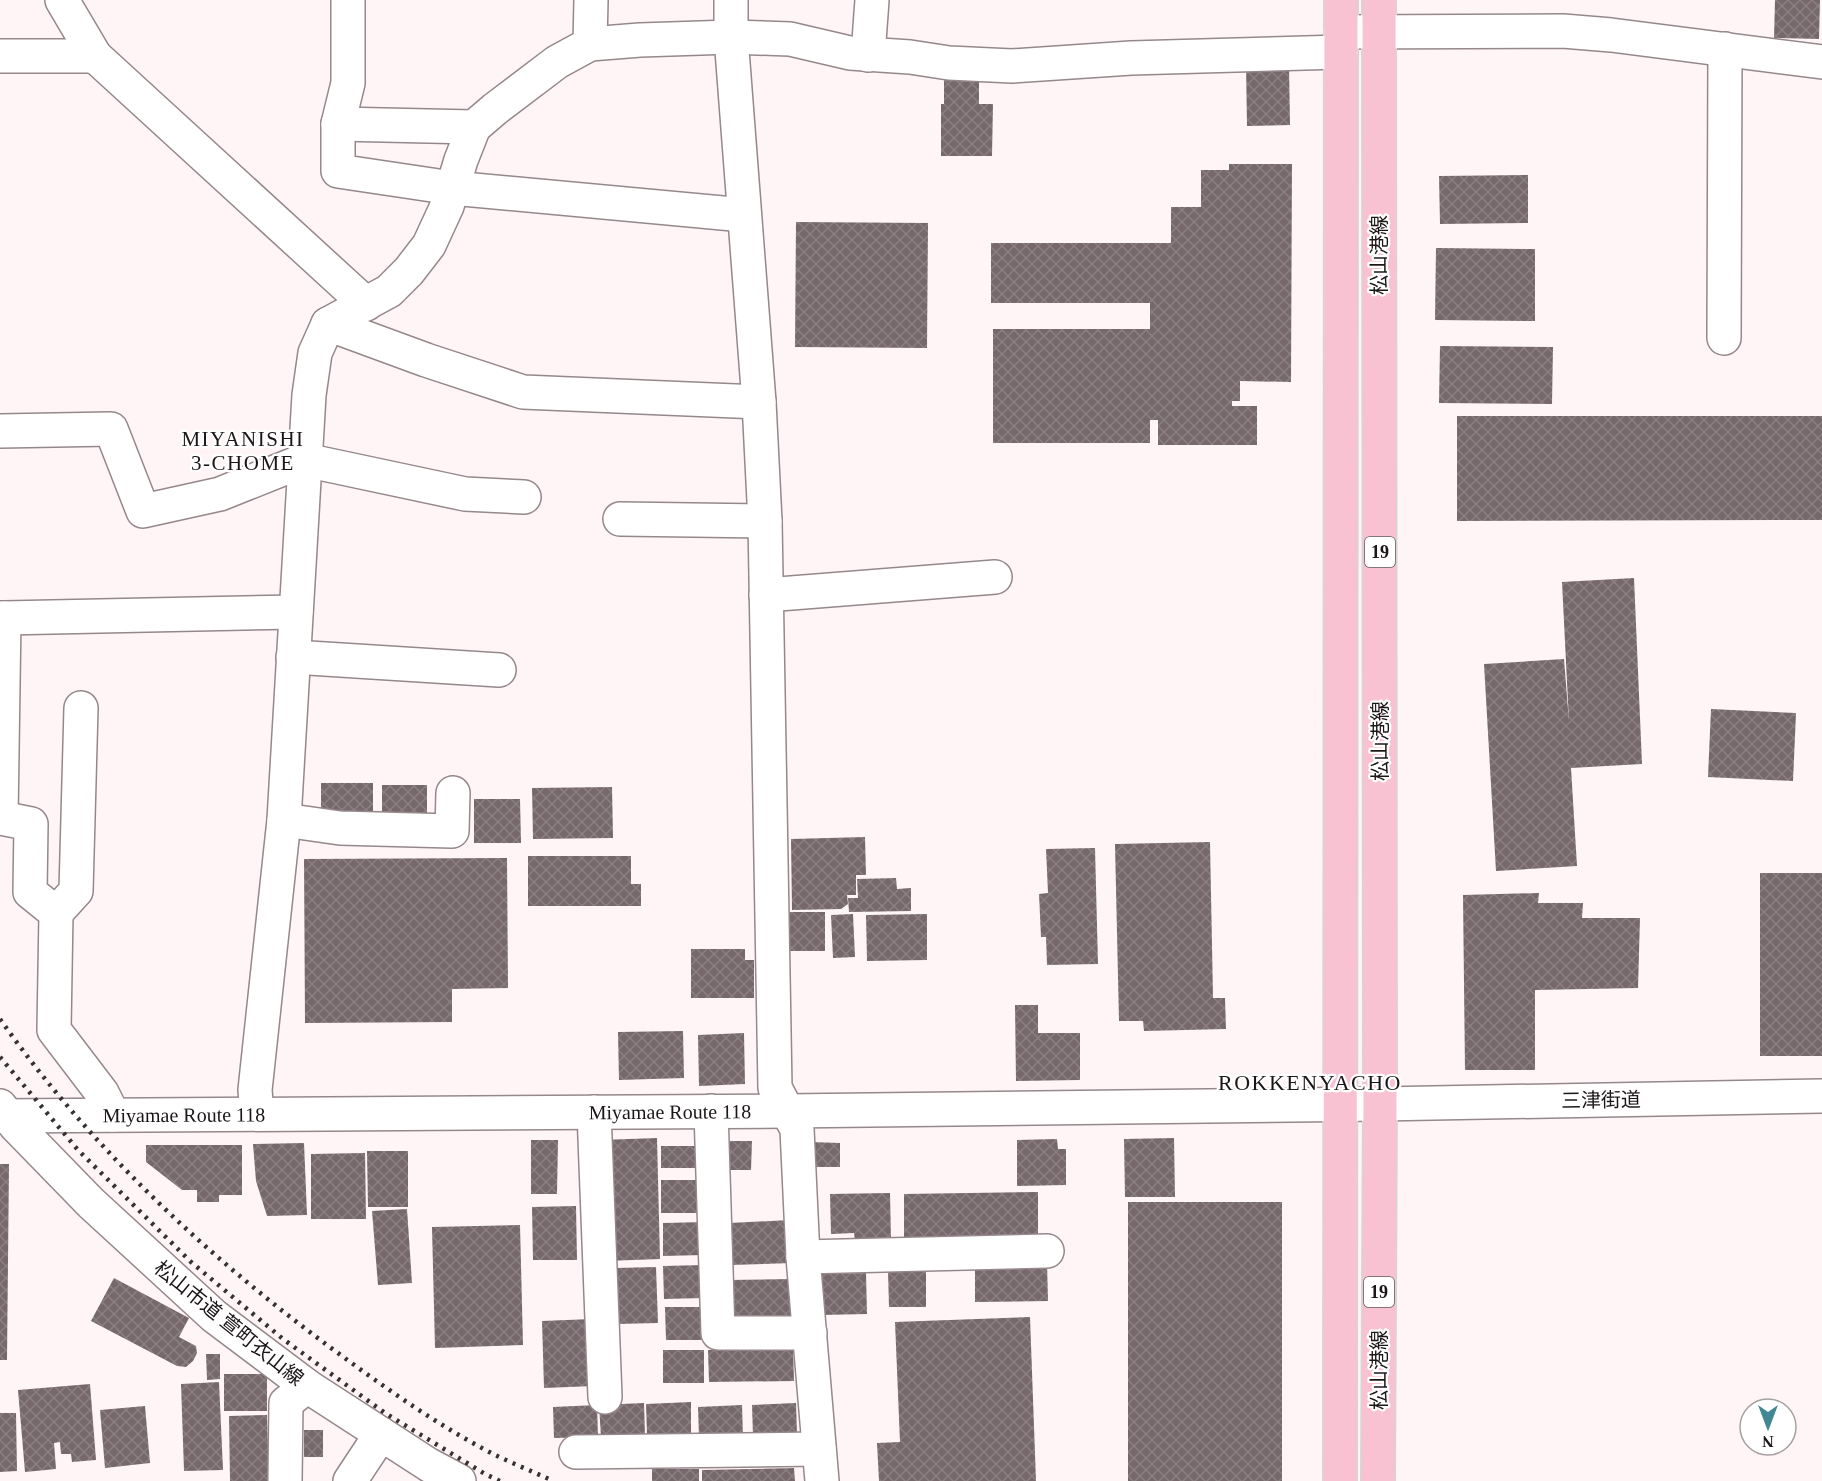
<svg xmlns="http://www.w3.org/2000/svg" width="1822" height="1481" font-family="'Times New Roman','Noto Sans JP',serif">
<style>
.building{fill:url(#building-cross-hatch)}
.lines{fill:none;stroke-linecap:round;stroke-linejoin:round}
.minor-casing{stroke:#96878b;stroke-width:36}
.major-casing{stroke:#d6d5d5;stroke-width:36}
.minor{stroke:#fff;stroke-width:33}
.major{stroke:#f8c2d2;stroke-width:33}
.rail{stroke:#383132;stroke-width:4.5;stroke-dasharray:3 6;stroke-linecap:butt}
.labels{text-anchor:middle;dominant-baseline:central;stroke-width:4.5;stroke-linejoin:round;paint-order:stroke}
.shield{fill:#fff;stroke:#5f5b5c;stroke-width:1.5}
.shield-label{font-size:18px;font-weight:bold;fill:#1b1516}
.street-label{font-size:20px;fill:#1b1516;stroke:#fff}
.neighbourhood-label{font-size:21px;letter-spacing:1.5px;fill:#1b1516;stroke:#fff}
.quarter-label{font-size:22px;letter-spacing:1.5px;fill:#1b1516;stroke:#fff}
</style>
<defs>
<pattern id="building-cross-hatch" width="8" height="8" patternUnits="userSpaceOnUse" patternTransform="scale(1.5)"><rect width="8" height="8" fill="#77686c"/><path d="M0 0l8 8M0 8l8-8" fill="none" stroke="#8b8083"/></pattern>
</defs>
<rect width="100%" height="100%" fill="#fff5f7"/>
<g class="building">
<polygon points="1775,0 1820,0 1819,39 1774,38"/>
<polygon points="1246,65 1289,65 1290,125 1247,126"/>
<polygon points="944,69 979,76 979,104 993,104 992,156 941,156 941,104 944,104"/>
<polygon points="1229,164 1292,164 1291,382 1240,381 1240,401 1232,401 1232,406 1257,406 1257,445 1158,445 1158,420 1150,420 1150,443 993,443 993,329 1150,329 1150,303 991,303 991,243 1171,243 1171,207 1201,207 1201,170 1229,170"/>
<polygon points="1528,175 1528,223 1440,224 1439,176"/>
<polygon points="796,222 928,223 927,348 795,347"/>
<polygon points="1436,248 1535,249 1535,321 1435,320"/>
<polygon points="1440,346 1553,347 1552,404 1439,403"/>
<polygon points="1457,416 1822,416 1822,520 1457,521"/>
<polygon points="1634,578 1642,764 1571,768 1577,866 1496,871 1484,664 1564,659 1569,722 1562,582"/>
<polygon points="1711,709 1796,713 1793,781 1708,777"/>
<rect x="321" y="783" width="52" height="36"/>
<rect x="382" y="785" width="45" height="37"/>
<polygon points="612,787 613,838 533,839 532,788"/>
<polygon points="474,799 520,799 521,843 474,843"/>
<polygon points="865,837 866,875 856,875 856,895 847,895 848,904 841,909 792,910 791,839"/>
<polygon points="1210,842 1213,998 1225,998 1226,1029 1144,1031 1143,1021 1119,1021 1115,844"/>
<polygon points="1095,848 1098,964 1047,965 1046,937 1041,937 1039,894 1048,893 1046,849"/>
<polygon points="528,856 631,856 631,884 641,884 641,906 528,906"/>
<polygon points="507,858 508,988 452,989 452,1022 305,1023 304,859"/>
<rect x="1760" y="873" width="62" height="183"/>
<polygon points="896,878 897,889 911,888 911,911 849,912 848,898 858,898 857,879"/>
<polygon points="1539,893 1538,903 1583,903 1582,918 1640,918 1638,988 1535,990 1535,1070 1465,1070 1463,895"/>
<polygon points="782,912 825,912 825,951 783,951"/>
<polygon points="853,914 855,957 833,958 831,915"/>
<polygon points="927,914 927,960 867,961 866,915"/>
<polygon points="691,949 745,949 745,960 754,960 754,998 691,998"/>
<polygon points="1015,1005 1038,1005 1038,1033 1080,1033 1080,1080 1016,1081"/>
<polygon points="683,1031 684,1078 619,1080 618,1032"/>
<polygon points="744,1033 745,1084 699,1086 698,1035"/>
<polygon points="657,1138 660,1259 605,1261 601,1140"/>
<polygon points="1174,1138 1175,1197 1125,1197 1124,1139"/>
<polygon points="1057,1139 1058,1149 1066,1149 1066,1185 1017,1186 1017,1140"/>
<polygon points="531,1140 558,1140 557,1194 531,1194"/>
<polygon points="725,1141 752,1141 751,1170 725,1170"/>
<polygon points="810,1142 840,1143 840,1167 809,1167"/>
<polygon points="304,1143 307,1215 267,1216 256,1181 253,1144"/>
<polygon points="146,1145 242,1145 242,1195 219,1195 219,1202 197,1202 197,1190 182,1190 146,1162"/>
<rect x="661" y="1146" width="40" height="22"/>
<polygon points="367,1151 408,1151 408,1207 368,1207"/>
<polygon points="365,1153 366,1219 311,1219 311,1154"/>
<polygon points="0,1164 9,1164 7,1360 0,1360"/>
<polygon points="661,1180 702,1180 703,1213 661,1213"/>
<polygon points="1038,1192 1038,1239 904,1241 904,1194"/>
<polygon points="890,1193 891,1240 855,1241 854,1233 831,1234 830,1194"/>
<rect x="1128" y="1202" width="154" height="279"/>
<polygon points="576,1206 577,1260 533,1260 532,1207"/>
<polygon points="407,1209 412,1283 378,1285 372,1211"/>
<polygon points="790,1220 792,1263 731,1265 729,1223"/>
<polygon points="704,1222 704,1255 663,1256 663,1223"/>
<polygon points="520,1225 523,1345 435,1348 432,1227"/>
<polygon points="1047,1262 1048,1301 975,1302 975,1264"/>
<polygon points="704,1265 705,1298 664,1299 663,1266"/>
<polygon points="656,1267 658,1323 617,1324 616,1268"/>
<polygon points="926,1269 926,1307 889,1307 888,1270"/>
<polygon points="866,1273 867,1314 821,1315 820,1274"/>
<polygon points="114,1278 189,1318 179,1337 196,1346 197,1353 193,1361 186,1367 177,1366 91,1321"/>
<polygon points="792,1279 792,1323 729,1323 729,1280"/>
<polygon points="665,1307 707,1307 707,1340 666,1340"/>
<polygon points="1030,1317 1036,1481 879,1481 877,1443 900,1442 895,1322"/>
<polygon points="592,1319 594,1386 544,1388 542,1321"/>
<polygon points="793,1349 794,1381 709,1382 708,1350"/>
<rect x="663" y="1350" width="41" height="33"/>
<polygon points="206,1354 220,1354 220,1379 207,1380"/>
<rect x="224" y="1374" width="43" height="37"/>
<polygon points="219,1382 223,1470 184,1471 181,1384"/>
<polygon points="90,1384 96,1460 72,1462 71,1454 61,1454 60,1442 54,1443 56,1469 25,1472 18,1390"/>
<polygon points="691,1402 691,1434 647,1436 646,1404"/>
<polygon points="644,1403 645,1435 601,1437 599,1405"/>
<polygon points="796,1403 797,1435 753,1436 752,1405"/>
<polygon points="597,1405 598,1437 554,1438 553,1407"/>
<polygon points="742,1405 743,1437 699,1439 698,1407"/>
<polygon points="145,1406 150,1463 105,1468 100,1410"/>
<polygon points="0,1413 16,1413 17,1471 0,1472"/>
<polygon points="267,1415 269,1481 230,1481 229,1416"/>
<rect x="304" y="1430" width="19" height="27"/>
<polygon points="794,1468 795,1481 702,1481 702,1470"/>
<rect x="652" y="1469" width="47" height="12"/>
</g>
<g class="lines">
<defs>
<g id="minor">
<polyline points="62,0 95,56 366,304"/>
<polyline points="348,0 348,83 338,124 338,171 452,188 744,215"/>
<polyline points="731,0 731,37 759,402 765,521 775,1088 797,1129 803,1257 822,1481"/>
<polyline points="1341,32 1563,31 1611,35 1822,62"/>
<polyline points="590,44 591,0"/>
<polyline points="868,55 872,0"/>
<polyline points="0,56 95,56"/>
<polyline points="338,124 474,127"/>
<polyline points="328,324 426,360 523,392 759,402"/>
<polyline points="1724,338 1725,49"/>
<polyline points="0,431 111,429 143,511 220,494 305,460 465,494 524,497"/>
<polyline points="620,519 765,521"/>
<polyline points="766,595 995,577"/>
<polyline points="0,618 4,618 1,818 31,824 30,892 56,913 54,1030 102,1093 113,1115"/>
<polyline points="4,618 296,612"/>
<polyline points="293,657 499,670"/>
<polyline points="284,820 340,828 452,831 453,793"/>
<polyline points="56,913 76,891 81,708"/>
<polyline points="0,1106 16,1126 91,1203 214,1316 307,1386 429,1465 459,1481"/>
<polyline points="711,1111 718,1333 810,1333"/>
<polyline points="594,1112 605,1397"/>
<polyline points="257,1114 255,1090 284,820 309,395 315,353 328,324 389,291 409,271 429,245 447,206 461,160 474,127 495,109 557,62 590,44 640,40 731,37 790,39 850,53 910,57 949,63 1012,66 1131,58 1341,52"/>
<path id="s1" d="M 0,1116 L 786,1111 L 1380,1104 L 1822,1096"/>
<polyline points="803,1257 1047,1251"/>
<polyline points="576,1452 819,1449"/>
<polyline points="285,1481 286,1403 307,1386"/>
<polyline points="350,1481 381,1434"/>
</g>
<g id="major">
<polyline points="1340,1481 1341,0"/>
<polyline points="1378,1481 1380,1104 1379,0"/>
</g>
</defs>
<use href="#minor" class="minor-casing"/>
<use href="#major" class="major-casing"/>
<use href="#minor" class="minor"/>
<use href="#major" class="major"/>
<g class="rail">
<path d="M 0,1019 C 92,1150 213,1262 342,1356 C 391,1392 441,1427 495,1455 C 514,1464 534,1472 553,1481"/>
<polyline points="0,1057 78,1150 191,1262 283,1339 385,1413 485,1474 500,1481"/>
</g>
</g>
<g class="labels">
<g class="shield">
<rect x="1365" y="537" width="30" height="30" rx="4.5"/>
<rect x="1364" y="1277" width="30" height="30" rx="4.5"/>
</g>
<g class="shield-label">
<text x="1380" y="552">19</text>
<text x="1379" y="1292">19</text>
</g>
<g class="street-label">
<text transform="translate(1379 255) rotate(-90)">松山港線</text>
<text transform="translate(1380 741) rotate(-90)">松山港線</text>
<text transform="translate(1601 1100) rotate(-1)">三津街道</text>
<text stroke="none"><textPath href="#s1" startOffset="670">Miyamae Route 118</textPath></text>
<text stroke="none"><textPath href="#s1" startOffset="184">Miyamae Route 118</textPath></text>
<text transform="translate(229 1323) rotate(39)">松山市道 萱町衣山線</text>
<text transform="translate(1379 1370) rotate(-90)">松山港線</text>
</g>
<g class="neighbourhood-label">
<text x="243" y="439">MIYANISHI<tspan x="243" dy="24">3-CHOME</tspan></text>
</g>
<g class="quarter-label">
<text x="1310" y="1082">ROKKENYACHO</text>
</g>
</g>
<g transform="translate(1768 1427) rotate(180)"><circle r="28" fill="#ffffff" stroke="#a4a1a2" stroke-width="1.5"/>
<path d="M0-4.5L10 22L0 15L-10 22Z" fill="#428794"/>
<text y="-9" font-size="16" font-weight="bold" text-anchor="middle" fill="#1b1516">N</text>
</g>
</svg>
